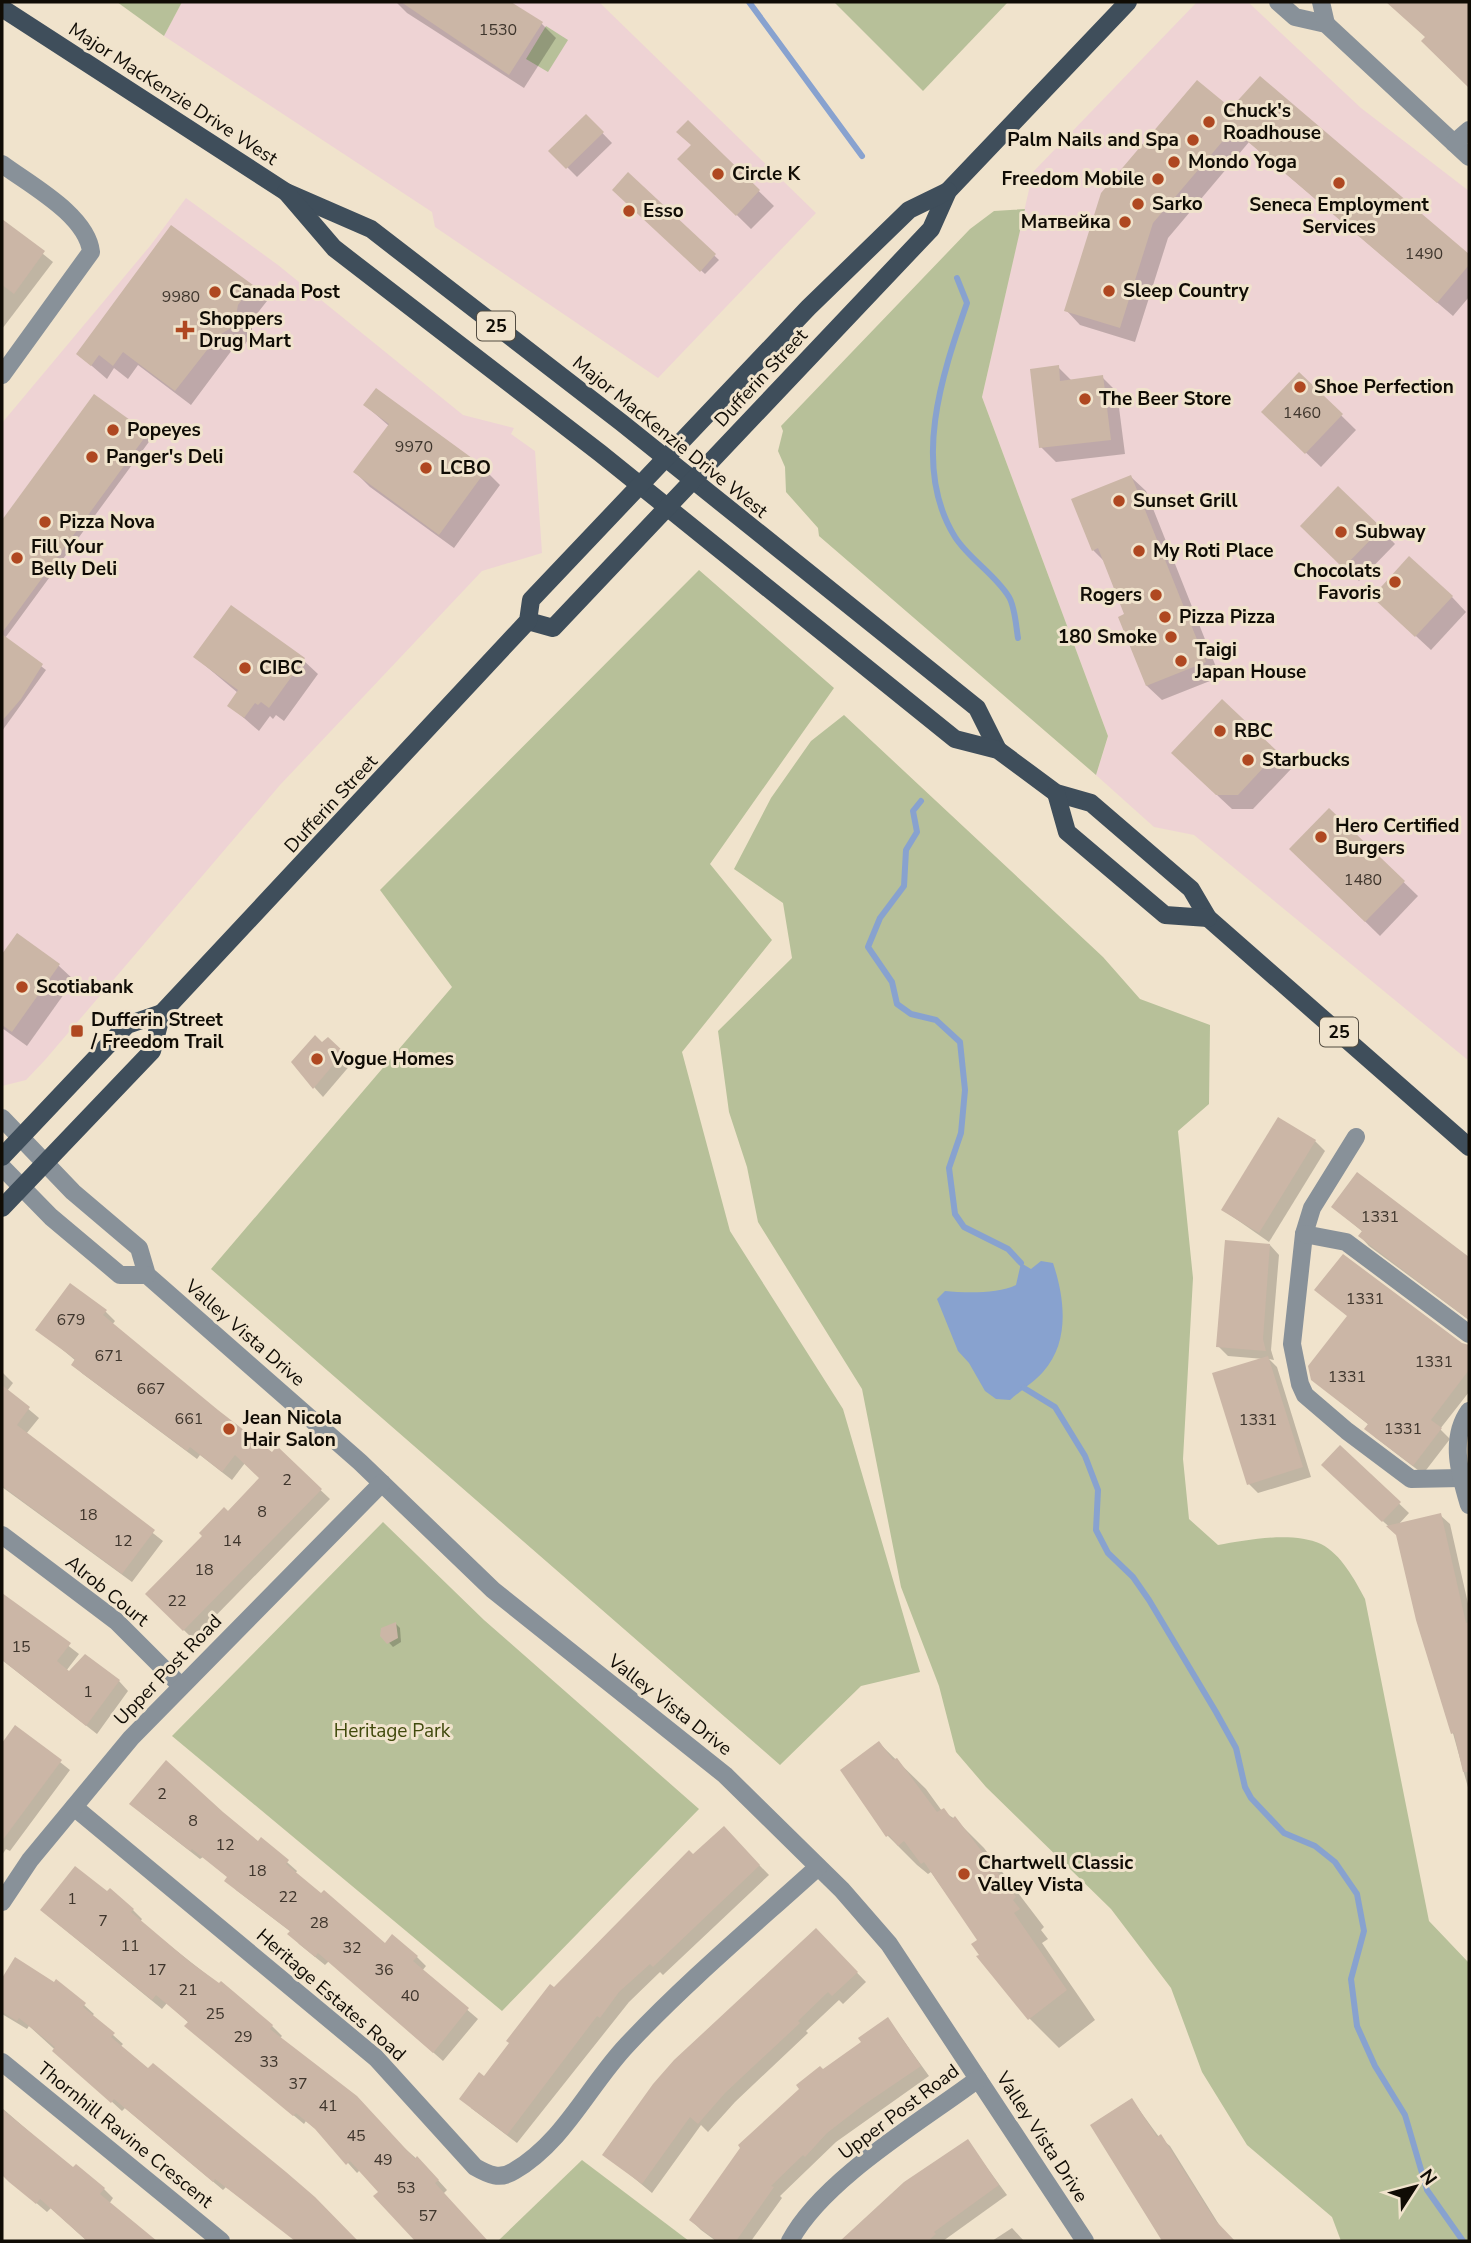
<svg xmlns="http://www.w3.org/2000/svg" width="1471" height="2243" font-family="'Nunito Sans',sans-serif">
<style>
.commercial{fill:#eed3d4}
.green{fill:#b7c099}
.water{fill:#88a2cf}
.shadow{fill:#0003}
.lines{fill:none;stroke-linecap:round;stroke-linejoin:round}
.stream{stroke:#88a2cf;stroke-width:6}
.building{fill:#cbb6a6}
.minor{stroke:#889199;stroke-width:18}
.major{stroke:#3f4e5b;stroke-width:18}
.poi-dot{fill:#af4821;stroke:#f0e3cc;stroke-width:2.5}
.labels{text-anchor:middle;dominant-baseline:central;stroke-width:6;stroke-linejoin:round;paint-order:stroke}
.number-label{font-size:16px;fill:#3f362d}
.shield{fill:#f0e3cc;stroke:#534c41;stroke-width:2}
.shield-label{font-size:18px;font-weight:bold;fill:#100c05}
.street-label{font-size:19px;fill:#100c05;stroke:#f0e3cc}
.poi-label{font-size:19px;font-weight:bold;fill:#100c05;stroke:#f0e3cc;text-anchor:start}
.park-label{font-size:19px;fill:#414a0c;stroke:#f0e3cc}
</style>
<rect width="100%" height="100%" fill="#f0e3cc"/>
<g class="commercial">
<polygon points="182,2 599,2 816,213 658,378 435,227 432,212 164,36"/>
<polygon points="1197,2 1248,2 1361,108 1469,191 1469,1061 1194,835 1154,827 1096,775 1108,736 982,397 1033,172"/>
<polygon points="186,198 278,265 463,415 514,428 511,434 535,451 542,553 482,571 280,785 45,1060 26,1080 2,1086 2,423 150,246"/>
</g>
<g class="green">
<polygon points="117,2 182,2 164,36"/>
<polygon points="834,2 1008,2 923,91"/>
<polygon points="546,26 568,40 548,72 526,59"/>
<polygon points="1025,209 982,397 1108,736 1096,775 819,536 818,528 786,492 785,467 778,451 783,431 781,426 970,229 994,211"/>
<polygon points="699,570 834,688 710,864 772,940 682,1052 730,1231 843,1409 920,1672 861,1686 780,1765 211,1269 452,987 380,890"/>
<path d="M 844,715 L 1103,957 L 1140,999 L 1210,1025 L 1209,1104 L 1178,1131 L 1193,1278 L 1183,1459 L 1189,1519 L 1218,1545 C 1247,1540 1292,1531 1321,1544 C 1341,1554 1355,1580 1365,1599 L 1429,1921 L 1469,1963 L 1469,2241 L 1341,2241 L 1332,2217 L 1247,2145 L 1202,2072 L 1171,1988 L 1111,1909 L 986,1787 L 956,1752 L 939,1686 L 901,1587 L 862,1389 L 758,1222 L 747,1167 L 729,1112 L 718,1031 L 792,958 L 783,903 L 734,869 L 771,798 L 811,741 Z"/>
<polygon points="383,1522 484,1620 699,1809 502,2011 172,1736"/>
<polygon points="582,2160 689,2241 498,2241"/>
</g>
<path class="water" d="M 1041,1261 L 1053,1263 C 1065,1299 1070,1342 1043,1372 C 1034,1382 1020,1391 1010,1400 L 996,1399 L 985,1391 L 969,1363 L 958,1351 L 937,1299 L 945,1291 C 965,1293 998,1294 1016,1285 L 1021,1263 L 1031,1269 Z"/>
<g class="shadow">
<polygon points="396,2 508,2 542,24 556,38 524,88 407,13"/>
<polygon points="1387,2 1469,2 1469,86 1423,41 1427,37"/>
<polygon points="1260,78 1469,257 1469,297 1453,316 1249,142 1168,238 1135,342 1080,325 1066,310"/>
<polygon points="586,116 612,143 577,177 551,151"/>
<polygon points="688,122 774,206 751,229 680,159 693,146"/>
<polygon points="628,175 719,260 705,274 614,190"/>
<polygon points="2,221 53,262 2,329"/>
<polygon points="172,227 252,286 267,301 252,320 252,333 244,346 232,350 191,405 138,365 128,379 114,368 107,379 78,354"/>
<polygon points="1058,367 1072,381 1102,377 1117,392 1125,454 1056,462 1041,447"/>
<polygon points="1299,374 1356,430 1321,467 1278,426"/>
<polygon points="376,391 486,471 500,485 454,548 370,487 355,472 389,426 365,405"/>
<polygon points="94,396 151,439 5,638 46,670 2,731 2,523"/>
<polygon points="1131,477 1146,491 1220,677 1162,700 1147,686 1127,615 1105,562 1093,550"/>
<polygon points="1381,529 1395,544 1359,581 1317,541"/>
<polygon points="1452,597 1466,612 1431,650 1389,611"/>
<polygon points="195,657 303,660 318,674 284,721 276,715 273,719 270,716 259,731 229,705 238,693"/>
<polygon points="1277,753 1292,768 1253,809 1232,809 1188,768"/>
<polygon points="1329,810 1418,896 1380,936 1291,849"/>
<polygon points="17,936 59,966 74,980 27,1046 2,1028 2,957"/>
<polygon points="328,1039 352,1063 323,1097 314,1087 322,1045"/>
<polygon points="1315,1141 1325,1151 1269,1242 1223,1210"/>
<polygon points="1358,1175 1469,1260 1469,1320 1369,1246 1360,1236 1363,1232 1333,1207"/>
<polygon points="1270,1245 1279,1255 1271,1350 1274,1360 1269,1359 1277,1367 1311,1477 1258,1493 1249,1484 1264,1359 1228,1356 1218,1346"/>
<polygon points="1344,1257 1469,1352 1469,1392 1440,1429 1450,1439 1423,1474 1376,1438 1366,1429 1369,1425 1312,1379 1349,1317"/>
<polygon points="70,1285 106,1312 115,1321 112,1325 217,1411 273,1454 277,1449 330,1499 193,1639 147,1594 261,1478 245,1463 232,1480 200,1455 197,1459 83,1374 73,1365 76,1361 38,1329"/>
<polygon points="2,1372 13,1383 7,1391 39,1418 26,1434 163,1541 132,1582 2,1487"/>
<polygon points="1340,1448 1409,1513 1398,1525 1440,1515 1450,1524 1469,1608 1469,1791 1398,1535 1333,1475"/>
<polygon points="2,1595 79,1654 66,1671 119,1681 128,1691 97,1734 2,1660"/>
<polygon points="396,1624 400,1628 401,1642 393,1647 382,1635"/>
<polygon points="16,1727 70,1770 10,1851 6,1849 2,1855 2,1746"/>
<polygon points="879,1743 926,1789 942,1811 955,1819 984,1848 1044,1927 1041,1930 1048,1939 1042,1943 1095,2020 1059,2048 1029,2018 981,1955 979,1940 931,1872 928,1874 917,1865 888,1836 843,1771"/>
<polygon points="141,1813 258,1843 261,1839 297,1871 295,1874 385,1945 417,1957 426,1966 422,1971 478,2019 443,2061 329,1961 325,1965 299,1944 291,1932 236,1890 229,1878 203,1857 200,1859"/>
<polygon points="724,1829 769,1875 663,1975 660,1972 629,2002 517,2143 471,2108 554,1989"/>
<polygon points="133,1910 142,1919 140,1922 272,2026 282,2036 280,2038 427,2168 447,2190 443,2194 486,2241 416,2241 376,2196 380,2192 360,2170 357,2173 322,2134 306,2121 304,2124 196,2035 189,2023 167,2003 162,2009 52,1919"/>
<polygon points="816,1930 866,1982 843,2004 839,2000 806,2031 808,2033 735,2102 708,2132 701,2125 652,2193 605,2154"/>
<polygon points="15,1960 84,2005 94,2014 92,2016 123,2044 120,2047 314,2198 356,2241 297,2241 226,2187 223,2190 125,2108 122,2111 29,2026 27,2029 2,2014 2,1982"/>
<polygon points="888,2019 929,2076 836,2142 780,2196 782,2198 751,2241 716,2241 701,2230 691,2220 801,2089 863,2042"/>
<polygon points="1132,2100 1159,2137 1170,2146 1223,2231 1234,2241 1165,2241 1093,2125"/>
<polygon points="2,2108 73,2170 104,2189 113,2198 109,2204 155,2241 87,2241 51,2208 47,2212 2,2174"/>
<polygon points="968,2142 1007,2195 943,2241 845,2239"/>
<polygon points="1012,2228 1024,2241 992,2241"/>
</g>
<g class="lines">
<g class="stream">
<polyline points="749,2 862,156"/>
<path d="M 957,278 L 967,303 C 942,375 911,466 955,537 C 969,559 995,574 1009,597 C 1015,607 1016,626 1018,638"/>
<polyline points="921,801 913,811 917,832 906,850 904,886 880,918 868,947 892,982 897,1004 911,1014 936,1020 960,1042 965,1090 961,1133 949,1168 955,1214 964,1227 1008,1249 1021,1263"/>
<polyline points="1024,1388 1055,1407 1085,1456 1098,1490 1096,1530 1108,1553 1133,1577 1149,1600 1216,1712 1236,1748 1245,1787 1251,1798 1284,1833 1315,1846 1335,1862 1357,1894 1364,1931 1351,1979 1357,2026 1375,2066 1405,2115 1427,2190 1463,2241"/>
</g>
</g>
<g class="building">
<polygon points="401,2 511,2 543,22 509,75"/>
<polygon points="1386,2 1469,2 1469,88 1421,41 1425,37"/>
<polygon points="1260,76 1469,254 1469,265 1437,303 1233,129 1153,223 1120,328 1064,311 1101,193 1197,80 1231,108"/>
<polygon points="586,114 604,132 566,169 548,151"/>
<polygon points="688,120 760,190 736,216 677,159 691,145 676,132"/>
<polygon points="628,172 716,254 700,272 612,190"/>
<polygon points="2,219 45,251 14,294 2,285"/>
<polygon points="171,225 253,285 238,305 234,326 218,336 175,391 123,352 113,366 99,355 91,366 76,354"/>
<polygon points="1059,365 1060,381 1103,375 1111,440 1039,448 1030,369"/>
<polygon points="1299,372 1343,414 1305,454 1261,412"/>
<polygon points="376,388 487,469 439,535 353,472 389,424 363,405"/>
<polygon points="94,394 148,433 2,633 2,520"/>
<polygon points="1131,475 1206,662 1146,686 1118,617 1124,614 1098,548 1092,551 1071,499"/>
<polygon points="1338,486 1382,528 1343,568 1300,526"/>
<polygon points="1409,556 1453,596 1415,637 1372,597"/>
<polygon points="231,605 305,658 269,708 261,702 258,705 255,703 244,718 227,706 238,690 193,657"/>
<polygon points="2,634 43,664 21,699 2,721"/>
<polygon points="1222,699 1278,752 1238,795 1216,795 1171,753"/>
<polygon points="1329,808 1405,881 1365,922 1289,849"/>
<polygon points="17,933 60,964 12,1032 2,1025 2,954"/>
<polygon points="315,1035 322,1042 328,1037 344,1052 313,1089 291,1062"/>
<polygon points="1278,1117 1316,1140 1259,1233 1221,1210"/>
<polygon points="1357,1172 1469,1257 1469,1320 1358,1236 1362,1231 1331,1207"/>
<polygon points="1225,1240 1270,1244 1263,1339 1266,1351 1216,1347"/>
<polygon points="1343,1254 1462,1343 1469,1345 1469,1370 1431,1420 1442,1428 1413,1466 1364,1429 1368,1424 1311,1380 1308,1366 1347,1316 1314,1290"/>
<polygon points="70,1283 107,1310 103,1315 218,1410 272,1452 277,1446 322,1489 183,1631 145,1594 202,1536 199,1533 224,1507 228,1511 259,1478 235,1455 222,1472 190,1447 187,1451 71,1365 75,1359 35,1330"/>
<polygon points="1268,1356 1303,1467 1247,1485 1212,1373"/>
<polygon points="2,1385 30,1407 17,1425 155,1530 122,1574 2,1486"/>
<polygon points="1340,1445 1401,1502 1382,1522 1321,1465"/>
<polygon points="1441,1513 1466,1623 1469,1622 1469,1772 1463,1772 1454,1733 1451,1734 1416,1620 1396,1535 1386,1526"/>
<polygon points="2,1593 71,1643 57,1661 69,1671 85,1654 120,1680 86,1726 2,1660"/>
<polygon points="396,1622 398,1638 387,1644 380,1636 381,1628"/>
<polygon points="15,1725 62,1760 2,1841 2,1743"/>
<polygon points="879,1741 893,1760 897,1758 937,1812 944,1808 952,1819 955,1816 980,1849 1016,1897 1013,1900 1020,1909 1014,1913 1067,1990 1028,2020 976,1956 979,1955 971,1944 977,1940 924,1862 921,1864 904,1841 898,1846 889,1835 886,1837 840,1770"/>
<polygon points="166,1760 223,1812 258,1841 261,1837 289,1860 286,1864 321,1893 324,1890 385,1943 392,1934 418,1956 413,1961 469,2008 433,2053 318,1953 315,1957 287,1934 290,1931 224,1881 227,1877 192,1849 190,1851 129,1804"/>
<polygon points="724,1826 760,1865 653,1967 650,1964 619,1992 600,2018 597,2016 507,2135 459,2099 479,2072 484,2076 509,2043 506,2041 550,1984 554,1987 689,1850 693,1854"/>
<polygon points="75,1866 107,1891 110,1888 134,1909 131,1912 190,1962 219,1983 221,1981 273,2025 270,2029 357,2096 415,2159 417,2156 439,2180 435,2183 488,2241 415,2241 373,2196 378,2192 350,2161 346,2165 315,2129 296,2113 293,2116 184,2026 188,2022 156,1995 152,2000 40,1910"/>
<polygon points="816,1928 858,1972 832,1996 828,1992 798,2021 800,2023 725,2093 698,2124 690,2117 642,2184 602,2155 653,2084 674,2060"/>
<polygon points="15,1957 54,1982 56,1979 86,2003 83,2007 115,2033 111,2037 148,2068 153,2063 286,2172 315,2197 358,2241 295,2241 215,2179 213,2182 114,2099 111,2103 52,2051 55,2047 19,2018 17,2021 2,2012 2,1978"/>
<polygon points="888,2017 921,2066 862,2106 827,2133 805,2157 803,2155 771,2186 774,2187 736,2241 717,2241 689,2220 740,2148 738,2145 799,2089 796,2085 820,2066 823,2069 861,2042 858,2038"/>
<polygon points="1132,2098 1157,2137 1161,2134 1215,2220 1235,2241 1162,2241 1090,2125"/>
<polygon points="2,2109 73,2167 76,2164 105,2188 100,2194 157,2241 87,2241 40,2199 36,2204 9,2182 2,2175"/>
<polygon points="968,2139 999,2185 934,2232 936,2234 928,2241 840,2241 904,2182"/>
</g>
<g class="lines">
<g class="minor">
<polyline points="1278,2 1295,17 1326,24 1469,157"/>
<polyline points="1321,2 1326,24"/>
<polyline points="1454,143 1469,130"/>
<path d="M 2,164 C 30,185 87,215 91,252 L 2,375"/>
<polyline points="2,1118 73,1192 139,1248 147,1275 360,1462 493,1590 725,1775 842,1890 889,1944 1085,2241"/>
<polyline points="1356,1137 1312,1208 1304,1234 1292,1344 1300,1384 1305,1395 1347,1431 1411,1479 1461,1478"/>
<polyline points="2,1167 51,1217 120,1275 147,1275"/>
<polyline points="1304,1234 1346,1242 1469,1334"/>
<path d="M 1469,1411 C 1449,1439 1460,1475 1469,1505"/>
<polyline points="2,1535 116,1621 181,1686"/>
<path d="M 74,1807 L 376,2058 L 475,2167 C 489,2175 500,2180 514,2171 C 564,2142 589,2085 627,2045 C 686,1982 754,1925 818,1867"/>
<polyline points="2,1902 30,1860 131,1738 382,1483"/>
<polyline points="2,2062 221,2241"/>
<path d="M 790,2241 C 823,2179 922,2121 978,2079"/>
</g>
<g class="major">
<polyline points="2,8 286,192 371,229 622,423 977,708 998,750"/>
<polyline points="286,192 334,248 600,453 955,739 998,750 1056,793 1091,803 1191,889 1208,918 1469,1147"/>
<polyline points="528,621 553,628 931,229 948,191 1128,2"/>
<polyline points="1056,793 1067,832 1165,915 1208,918"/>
<polyline points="2,1157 127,1025 162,1013"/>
<polyline points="2,1208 152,1051 162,1013 528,621 531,600 808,308 909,210 948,191"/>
</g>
</g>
<g class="poi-dot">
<circle cx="1209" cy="122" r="7"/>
<circle cx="1193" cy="140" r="7"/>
<circle cx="1174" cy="162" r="7"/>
<circle cx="718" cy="174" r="7"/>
<circle cx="1158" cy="179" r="7"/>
<circle cx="1339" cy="183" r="7"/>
<circle cx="1138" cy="204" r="7"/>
<circle cx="629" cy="211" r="7"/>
<circle cx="1125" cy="222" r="7"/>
<circle cx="1109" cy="291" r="7"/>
<circle cx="215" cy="292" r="7"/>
<path d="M181.5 319.5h7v7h7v7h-7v7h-7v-7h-7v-7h7z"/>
<circle cx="1300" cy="387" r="7"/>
<circle cx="1085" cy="399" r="7"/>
<circle cx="113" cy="430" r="7"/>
<circle cx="92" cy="457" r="7"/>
<circle cx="426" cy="468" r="7"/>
<circle cx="1119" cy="501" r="7"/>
<circle cx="45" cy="522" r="7"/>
<circle cx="1341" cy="532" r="7"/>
<circle cx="1139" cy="551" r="7"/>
<circle cx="17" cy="558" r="7"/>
<circle cx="1395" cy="582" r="7"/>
<circle cx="1156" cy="595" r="7"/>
<circle cx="1165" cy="617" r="7"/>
<circle cx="1171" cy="637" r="7"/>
<circle cx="1181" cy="661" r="7"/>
<circle cx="245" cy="668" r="7"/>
<circle cx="1220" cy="731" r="7"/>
<circle cx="1248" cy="760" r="7"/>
<circle cx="1321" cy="837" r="7"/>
<circle cx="22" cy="987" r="7"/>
<rect x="70" y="1024" width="14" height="14" rx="3.5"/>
<circle cx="317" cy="1059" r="7"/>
<circle cx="229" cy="1429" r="7"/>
<circle cx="964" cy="1874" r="7"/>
</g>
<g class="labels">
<g class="number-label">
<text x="498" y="30">1530</text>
<text x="1424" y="254">1490</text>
<text x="181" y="297">9980</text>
<text x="1302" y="413">1460</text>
<text x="414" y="447">9970</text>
<text x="1363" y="880">1480</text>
<text x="1380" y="1217">1331</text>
<text x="1365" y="1299">1331</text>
<text x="71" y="1320">679</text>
<text x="109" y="1356">671</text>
<text x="1434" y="1362">1331</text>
<text x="1347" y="1377">1331</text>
<text x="151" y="1389">667</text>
<text x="189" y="1419">661</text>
<text x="1258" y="1420">1331</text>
<text x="1403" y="1429">1331</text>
<text x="287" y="1480">2</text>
<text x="262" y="1512">8</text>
<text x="88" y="1515">18</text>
<text x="123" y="1541">12</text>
<text x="232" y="1541">14</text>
<text x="204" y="1570">18</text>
<text x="177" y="1601">22</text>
<text x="21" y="1647">15</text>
<text x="88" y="1692">1</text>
<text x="162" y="1794">2</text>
<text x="193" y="1821">8</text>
<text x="225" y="1845">12</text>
<text x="257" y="1871">18</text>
<text x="288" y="1897">22</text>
<text x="72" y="1899">1</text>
<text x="103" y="1921">7</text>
<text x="319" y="1923">28</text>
<text x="130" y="1946">11</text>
<text x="352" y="1948">32</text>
<text x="157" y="1970">17</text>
<text x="384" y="1970">36</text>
<text x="188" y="1990">21</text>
<text x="410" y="1996">40</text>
<text x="215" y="2014">25</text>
<text x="243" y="2037">29</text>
<text x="269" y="2062">33</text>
<text x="298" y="2084">37</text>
<text x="328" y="2106">41</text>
<text x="356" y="2136">45</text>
<text x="383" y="2160">49</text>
<text x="406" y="2188">53</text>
<text x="428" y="2216">57</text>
</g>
<g class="shield">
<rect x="477" y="311.5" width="38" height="29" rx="5"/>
<rect x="1320" y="1017.5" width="38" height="29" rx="5"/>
</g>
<g class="shield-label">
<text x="496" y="326">25</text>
<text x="1339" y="1032">25</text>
</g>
<g class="street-label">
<text transform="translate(173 94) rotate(33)">Major MacKenzie Drive West</text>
<text transform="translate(761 378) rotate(-47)">Dufferin Street</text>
<text transform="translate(670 437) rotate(39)">Major MacKenzie Drive West</text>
<text transform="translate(331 804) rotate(-47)">Dufferin Street</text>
<text transform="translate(245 1333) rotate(41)">Valley Vista Drive</text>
<text transform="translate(107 1591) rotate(39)">Alrob Court</text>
<text transform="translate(168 1670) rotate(-46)">Upper Post Road</text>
<text transform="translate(670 1705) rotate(38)">Valley Vista Drive</text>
<text transform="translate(331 1995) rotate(41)">Heritage Estates Road</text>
<text transform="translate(899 2112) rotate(-37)">Upper Post Road</text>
<text transform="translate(125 2135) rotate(39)">Thornhill Ravine Crescent</text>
<text transform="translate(1042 2137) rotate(57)">Valley Vista Drive</text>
</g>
<g class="poi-label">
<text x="1223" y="111">Chuck's<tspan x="1223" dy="22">Roadhouse</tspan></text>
<text x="1179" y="140" text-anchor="end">Palm Nails and Spa</text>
<text x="1188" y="162">Mondo Yoga</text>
<text x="732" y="174">Circle K</text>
<text x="1144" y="179" text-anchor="end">Freedom Mobile</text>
<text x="1152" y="204">Sarko</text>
<text x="1339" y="205" text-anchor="middle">Seneca Employment<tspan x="1339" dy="22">Services</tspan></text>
<text x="643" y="211">Esso</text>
<text x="1111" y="222" text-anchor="end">Матвейка</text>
<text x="1123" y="291">Sleep Country</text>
<text x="229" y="292">Canada Post</text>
<text x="199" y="319">Shoppers<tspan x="199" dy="22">Drug Mart</tspan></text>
<text x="1314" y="387">Shoe Perfection</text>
<text x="1099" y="399">The Beer Store</text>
<text x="127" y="430">Popeyes</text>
<text x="106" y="457">Panger's Deli</text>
<text x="440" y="468">LCBO</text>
<text x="1133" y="501">Sunset Grill</text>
<text x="59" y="522">Pizza Nova</text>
<text x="1355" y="532">Subway</text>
<text x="31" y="547">Fill Your<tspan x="31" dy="22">Belly Deli</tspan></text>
<text x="1153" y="551">My Roti Place</text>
<text x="1381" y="571" text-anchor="end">Chocolats<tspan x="1381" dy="22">Favoris</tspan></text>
<text x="1142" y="595" text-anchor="end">Rogers</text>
<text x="1179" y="617">Pizza Pizza</text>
<text x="1157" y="637" text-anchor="end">180 Smoke</text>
<text x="1195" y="650">Taigi<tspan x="1195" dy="22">Japan House</tspan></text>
<text x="259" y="668">CIBC</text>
<text x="1234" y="731">RBC</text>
<text x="1262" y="760">Starbucks</text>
<text x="1335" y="826">Hero Certified<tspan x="1335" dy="22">Burgers</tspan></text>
<text x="36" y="987">Scotiabank</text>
<text x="91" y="1020">Dufferin Street<tspan x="91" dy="22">/ Freedom Trail</tspan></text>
<text x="331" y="1059">Vogue Homes</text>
<text x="243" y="1418">Jean Nicola<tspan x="243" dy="22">Hair Salon</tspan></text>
<text x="978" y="1863">Chartwell Classic<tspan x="978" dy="22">Valley Vista</tspan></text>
</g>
<g class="park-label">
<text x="392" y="1731">Heritage Park</text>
</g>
</g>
<rect width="1471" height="2243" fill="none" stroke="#100c05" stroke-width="7"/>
<g transform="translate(1415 2187) rotate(54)" stroke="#f0e3cc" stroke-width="5" paint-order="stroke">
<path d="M0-5L12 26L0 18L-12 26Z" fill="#100c05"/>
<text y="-10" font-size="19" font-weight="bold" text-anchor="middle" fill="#100c05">N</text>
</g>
</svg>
